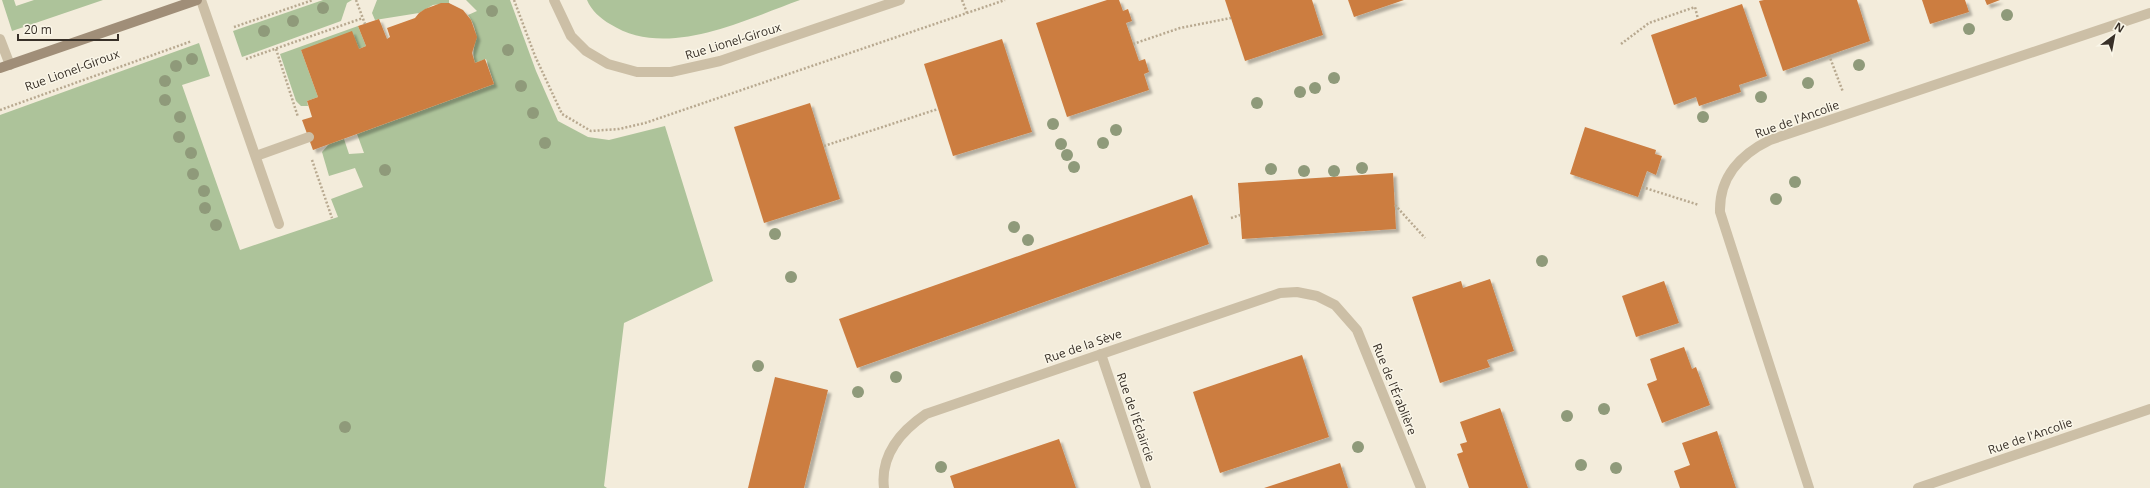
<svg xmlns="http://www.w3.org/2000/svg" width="2150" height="488" font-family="'Open Sans',sans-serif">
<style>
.green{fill:#adc39a}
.building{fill:#cc7d40;filter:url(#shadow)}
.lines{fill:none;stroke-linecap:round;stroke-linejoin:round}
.path{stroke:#b8a990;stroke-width:2.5;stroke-dasharray:2 2;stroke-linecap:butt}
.lane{stroke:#ccbfa6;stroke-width:10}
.street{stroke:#ccbfa6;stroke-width:10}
.secondary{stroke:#a08e78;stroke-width:10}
.tree{fill:#8f9a7a}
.labels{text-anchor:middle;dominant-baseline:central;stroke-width:3;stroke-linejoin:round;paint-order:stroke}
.street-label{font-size:12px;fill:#383028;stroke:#faf6e8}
</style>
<defs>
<filter id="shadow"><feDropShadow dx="3.5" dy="3.5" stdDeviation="1" flood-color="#0004"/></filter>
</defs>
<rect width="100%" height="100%" fill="#f3ecdb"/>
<g class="green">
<polygon points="2,0 14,0 16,6 34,0 103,0 12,31"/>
<polygon points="323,0 352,0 347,3 341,21 242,57 233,31"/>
<polygon points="377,0 449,0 449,3 433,5 419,13 375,20 372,13"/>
<path d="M 466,0 L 510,0 L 536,71 L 558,121 L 588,137 L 609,140 L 665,126 L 713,281 L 624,323 L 604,486 L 607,488 L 0,488 L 0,115 L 199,43 L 210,76 L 182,85 L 240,250 L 338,217 L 331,199 L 363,187 L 355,168 L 329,176 L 322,152 L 329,144 L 344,139 L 349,154 L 364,153 L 357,134 L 494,84 L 486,59 L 475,63 C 469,43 484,39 468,15 L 477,11 Z"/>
<path d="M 587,0 L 800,0 C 744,20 666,60 610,24 C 601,19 591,10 587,0 Z"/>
<polygon points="358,26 366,46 359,49 301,50 318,97 307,101 308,106 301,106 296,101 280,54"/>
</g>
<g class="building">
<polygon points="1107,0 1119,0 1123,11 1128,9 1132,21 1126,23 1139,61 1145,59 1149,72 1144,74 1149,90 1067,117 1036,23"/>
<polygon points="1225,0 1312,0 1323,35 1245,61"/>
<polygon points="1348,0 1404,0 1354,17"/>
<polygon points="1764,0 1857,0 1870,41 1783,71 1759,1"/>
<polygon points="1922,0 1965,0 1969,12 1930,24"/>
<polygon points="1985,0 2000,0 1987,5"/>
<polygon points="441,3 449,3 463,10 471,20 477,37 472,53 475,63 485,59 494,84 313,150 302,120 312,117 307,101 318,97 301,50 352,31 359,49 366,46 358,26 379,19 387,39 390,37 387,28 415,18 419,13 425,9"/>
<polygon points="1742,4 1767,76 1739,85 1741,92 1699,106 1696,97 1674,105 1651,35"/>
<polygon points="1002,39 1032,132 953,156 924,64"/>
<polygon points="810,103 840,199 764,223 734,127"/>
<polygon points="1585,127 1656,150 1655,154 1662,156 1656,175 1647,171 1638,197 1570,174"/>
<polygon points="1393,173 1396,229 1242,239 1238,183"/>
<polygon points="1192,195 1209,244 857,368 839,319"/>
<polygon points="1490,279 1514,351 1487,360 1490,367 1440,383 1412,297 1461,281 1463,288"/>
<polygon points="1664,281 1679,323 1636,337 1622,296"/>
<polygon points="1684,347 1692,369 1696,367 1710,405 1662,423 1647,384 1657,380 1650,359"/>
<polygon points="1302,355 1329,437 1220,473 1193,392"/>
<polygon points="775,377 828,390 804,488 748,488"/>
<polygon points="1500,408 1528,488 1469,488 1457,454 1463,452 1460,444 1467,442 1460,422"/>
<polygon points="1717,431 1736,488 1680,488 1674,471 1690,465 1682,443"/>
<polygon points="1059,439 1076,488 954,488 950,476"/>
<polygon points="1340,463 1348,488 1264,488"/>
</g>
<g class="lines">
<g class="path">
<polyline points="356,0 365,24"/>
<polyline points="514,0 535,56 562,114 591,131 619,129 645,123 1005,0"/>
<polyline points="962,0 967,13"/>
<polyline points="234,27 313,0"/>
<polyline points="1133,44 1180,28 1231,18"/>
<polyline points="1621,44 1649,23 1695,7 1698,19"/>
<polyline points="276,49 298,117"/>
<polyline points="1829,55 1843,92"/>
<polyline points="246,59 363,18"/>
<polyline points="0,110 192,41"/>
<polyline points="824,146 938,109"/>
<polyline points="312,160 332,218"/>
<polyline points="1642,187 1699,205"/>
<polyline points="1395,205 1425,238"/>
<polyline points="1231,218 1240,215"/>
</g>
<g class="lane">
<polyline points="201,0 279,224"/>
<polyline points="0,39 10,65"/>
<polyline points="256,156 309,137"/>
</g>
<g class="street">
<polyline points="554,0 571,36 586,51 608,64 637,72 671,72 720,61 900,0"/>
<polyline points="1101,354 1146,488"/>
<path d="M 884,488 C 880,455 901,431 926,414 L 1280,293 L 1297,292 L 1317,296 L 1335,305 L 1357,330 L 1421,488"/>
<path d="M 1809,488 L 1720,212 C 1719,177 1741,154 1770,140 L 2150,13"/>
<polyline points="1918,488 2150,409"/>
</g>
<polyline class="secondary" points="0,68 197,0"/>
</g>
<g class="tree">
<circle cx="323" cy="8" r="6"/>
<circle cx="492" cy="11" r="6"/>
<circle cx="2007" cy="15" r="6"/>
<circle cx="293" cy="21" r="6"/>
<circle cx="1969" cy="29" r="6"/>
<circle cx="264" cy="31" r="6"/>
<circle cx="508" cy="50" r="6"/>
<circle cx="192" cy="59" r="6"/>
<circle cx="1859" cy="65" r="6"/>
<circle cx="176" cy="66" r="6"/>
<circle cx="1334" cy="78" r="6"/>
<circle cx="165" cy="81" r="6"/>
<circle cx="1808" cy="83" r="6"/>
<circle cx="521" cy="86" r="6"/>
<circle cx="1315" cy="88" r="6"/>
<circle cx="1300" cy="92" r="6"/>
<circle cx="1761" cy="97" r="6"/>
<circle cx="165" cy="100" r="6"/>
<circle cx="1257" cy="103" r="6"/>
<circle cx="533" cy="113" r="6"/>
<circle cx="180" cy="117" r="6"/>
<circle cx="1703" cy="117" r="6"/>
<circle cx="1053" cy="124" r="6"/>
<circle cx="1116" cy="130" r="6"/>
<circle cx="179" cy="137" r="6"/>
<circle cx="545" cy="143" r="6"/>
<circle cx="1103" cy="143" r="6"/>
<circle cx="1061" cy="144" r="6"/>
<circle cx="191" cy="153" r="6"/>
<circle cx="1067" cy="155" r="6"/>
<circle cx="1074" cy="167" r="6"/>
<circle cx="1362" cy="168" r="6"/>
<circle cx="1271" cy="169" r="6"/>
<circle cx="385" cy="170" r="6"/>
<circle cx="1304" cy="171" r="6"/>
<circle cx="1334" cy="171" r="6"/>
<circle cx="193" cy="174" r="6"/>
<circle cx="1795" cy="182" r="6"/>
<circle cx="204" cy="191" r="6"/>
<circle cx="1776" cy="199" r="6"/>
<circle cx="205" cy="208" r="6"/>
<circle cx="216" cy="225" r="6"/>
<circle cx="1014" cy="227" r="6"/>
<circle cx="775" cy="234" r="6"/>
<circle cx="1028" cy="240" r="6"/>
<circle cx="1542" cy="261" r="6"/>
<circle cx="791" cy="277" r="6"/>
<circle cx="758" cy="366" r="6"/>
<circle cx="896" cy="377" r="6"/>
<circle cx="858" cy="392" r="6"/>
<circle cx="1604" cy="409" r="6"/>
<circle cx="1567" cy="416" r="6"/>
<circle cx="345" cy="427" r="6"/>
<circle cx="1358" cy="447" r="6"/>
<circle cx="1581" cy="465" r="6"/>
<circle cx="941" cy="467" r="6"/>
<circle cx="1616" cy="468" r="6"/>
</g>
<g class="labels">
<g class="street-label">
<text transform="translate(733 41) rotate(-17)">Rue Lionel-Giroux</text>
<text transform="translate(72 70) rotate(-20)">Rue Lionel-Giroux</text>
<text transform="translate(1797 119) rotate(-20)">Rue de l'Ancolie</text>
<text transform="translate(1083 346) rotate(-19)">Rue de la Sève</text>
<text transform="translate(1395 389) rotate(68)">Rue de l'Érablière</text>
<text transform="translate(1136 417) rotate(71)">Rue de l'Éclaircie</text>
<text transform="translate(2030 436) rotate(-19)">Rue de l'Ancolie</text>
</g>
</g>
<g transform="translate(2114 36) rotate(32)" stroke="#faf6e8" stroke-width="3" paint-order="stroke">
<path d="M0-3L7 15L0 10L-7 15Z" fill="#383028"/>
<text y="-6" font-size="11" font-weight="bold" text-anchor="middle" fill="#383028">N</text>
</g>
<path d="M18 34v6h100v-6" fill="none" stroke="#383028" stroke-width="2"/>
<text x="24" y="34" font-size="12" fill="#383028" stroke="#faf6e8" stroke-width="3" paint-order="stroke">20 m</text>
</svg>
